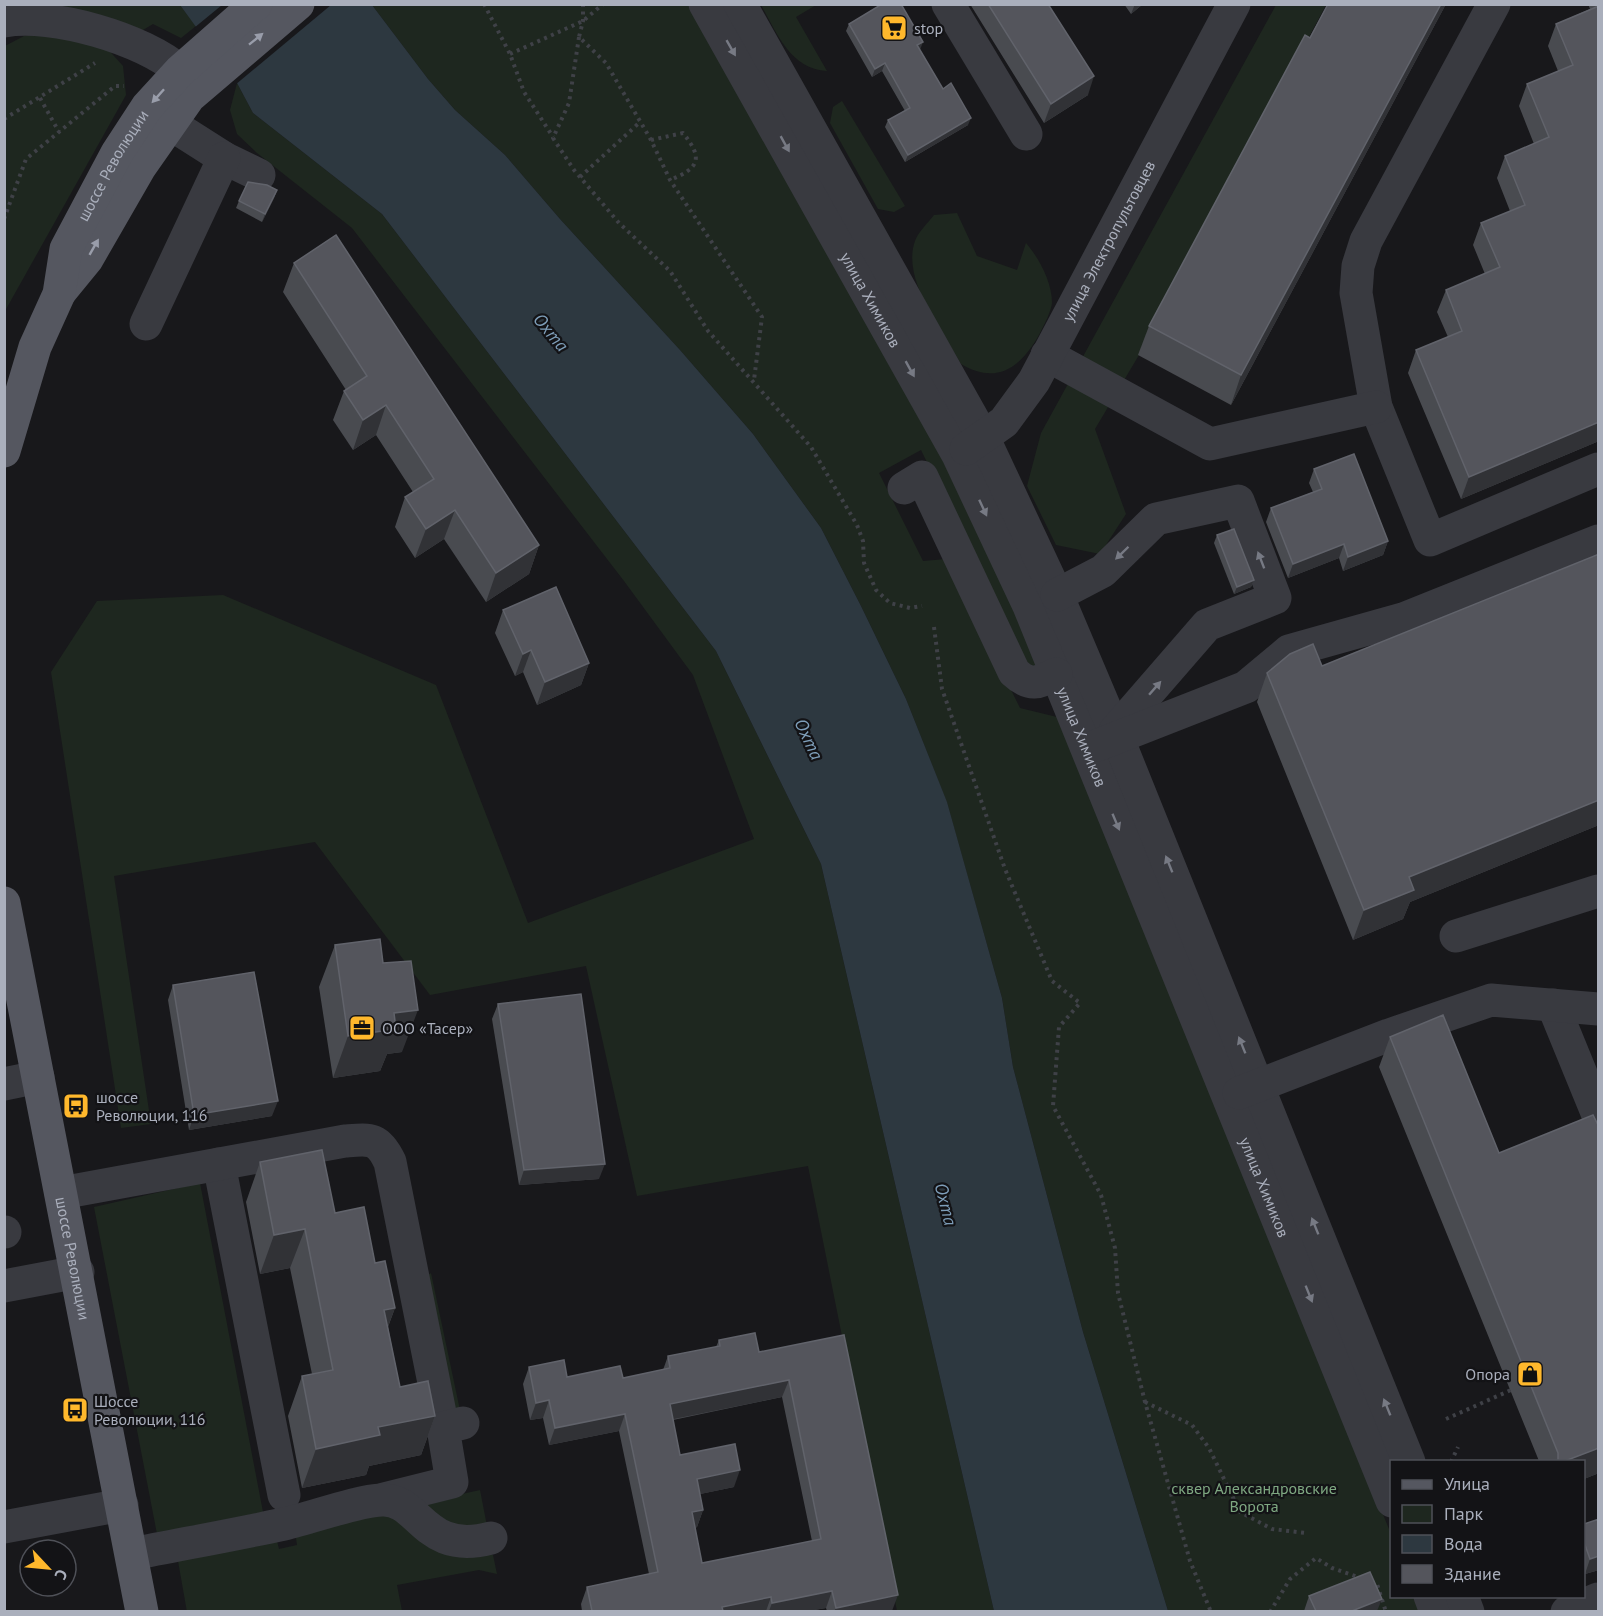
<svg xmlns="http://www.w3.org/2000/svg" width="1603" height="1616" font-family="'PT Sans',sans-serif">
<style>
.green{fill:#1e271f}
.water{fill:#2d3840}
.pier{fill:#18181b}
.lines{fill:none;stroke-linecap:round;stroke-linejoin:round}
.path{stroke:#3f4147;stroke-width:4;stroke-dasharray:3 4.5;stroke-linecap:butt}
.minor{stroke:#393a40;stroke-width:33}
.major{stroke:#555760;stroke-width:33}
.wall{fill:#494b50;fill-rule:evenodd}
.shaded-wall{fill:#313236}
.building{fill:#54555c;stroke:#61636b;stroke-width:1.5;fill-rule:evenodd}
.oneway{fill:#999daa}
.oneway2{fill:#777a84}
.labels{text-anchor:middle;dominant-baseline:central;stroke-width:4.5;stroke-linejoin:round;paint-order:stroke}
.poi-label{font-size:16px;fill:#aaafbc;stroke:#131316;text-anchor:start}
.street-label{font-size:16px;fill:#aaafbc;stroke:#131316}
.park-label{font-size:16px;fill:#7fa882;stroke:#131316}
.water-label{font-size:18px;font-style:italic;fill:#7e9eb9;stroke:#131316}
</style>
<rect width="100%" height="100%" fill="#18181b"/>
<g class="green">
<polygon points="29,5 180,5 196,26 181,38 153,24 138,33"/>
<polygon points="372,5 688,5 934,442 1042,667 1035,668 1024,660 921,450 879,473 923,561 946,559 1020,708 1057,717 1391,1534 1392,1596 1416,1597 1422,1611 1168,1611 1083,1332 1013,1067 1002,998 947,803 906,699 861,606 821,528 753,434 680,350 560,219 505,155 455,110 428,79"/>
<path d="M 761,5 L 816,5 L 796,17 L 827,71 C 790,69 777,33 761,5 Z"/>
<polygon points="1276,5 1326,5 1139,355 1095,429 1126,514 1100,554 1056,545 1027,486 1041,433"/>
<polygon points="58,32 104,45 123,66 126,95 5,311 5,46 24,36"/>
<polygon points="237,83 253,113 382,214 716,651 821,864 994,1611 897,1611 808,1166 637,1196 586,966 430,995 315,842 114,876 151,1124 121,1128 51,672 97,601 223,595 436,685 528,923 754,839 693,675 624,581 352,228 257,153 237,134 230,110"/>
<polygon points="842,101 905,206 894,212 878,209 830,123 833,107"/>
<path d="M 957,213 L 977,256 L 1017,270 L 1026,243 C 1039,258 1052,282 1052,303 C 1051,312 1044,325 1040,333 C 1022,366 998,386 961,364 C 943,331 901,280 915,241 C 918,232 928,223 934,215 Z"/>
<polygon points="200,1183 263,1512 157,1534 94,1207"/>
<polygon points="431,1273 461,1415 451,1412 424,1278"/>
<polygon points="480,1490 487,1526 458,1532 421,1503"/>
<polygon points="381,1510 493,1555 497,1574 479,1570 397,1585 402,1611 187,1612 178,1561 276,1537 279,1549 297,1545 295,1531"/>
</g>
<polygon class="water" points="180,5 372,5 428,79 455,110 505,155 560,219 680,350 753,434 821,528 861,606 906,699 947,802 1002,998 1013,1067 1083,1332 1168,1611 994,1611 821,864 716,651 382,214 253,113 237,83"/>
<polygon class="pier" points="222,5 331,5 235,85 194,28"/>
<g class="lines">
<g class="path">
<polyline points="484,4 510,54 524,92 553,137"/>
<polyline points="583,4 583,21 579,37 606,63 651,140 670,180 762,317 754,380"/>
<polyline points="579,37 569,103 553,138 574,170 619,223 670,271 708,331 811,447 857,525 863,541 864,563 876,590 890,603 910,608 922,606"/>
<polyline points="510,54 583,21 603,4"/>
<polyline points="40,98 59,132"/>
<polyline points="4,119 95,63"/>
<path d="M 651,140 L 683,133 C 704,159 699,168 670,180"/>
<polyline points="580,177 639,123"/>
<polyline points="4,219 26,159 115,86 124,86"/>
<polyline points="934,627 942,689 1005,869 1052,981 1080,1003 1059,1027 1053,1106 1101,1195 1115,1248 1118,1293 1145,1402 1190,1561 1211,1612"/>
<polyline points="1145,1402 1192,1425 1209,1448 1240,1512 1272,1529 1306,1533"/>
<polyline points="1446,1419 1511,1390"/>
<polyline points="1451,1462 1458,1447"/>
<polyline points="1371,1582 1377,1584 1386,1612"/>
<polyline points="1270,1612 1290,1579 1316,1558 1332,1568 1361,1578"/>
</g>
<g class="minor">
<path id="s1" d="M 705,4 L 958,455 L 1029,606 L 1392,1501"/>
<polyline points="740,4 983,437 1057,595 1118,739 1409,1462"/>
<polyline points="948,4 1026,134"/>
<polyline points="1494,4 1366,241 1358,266 1356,293 1376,407 1430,540 1598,469"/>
<path d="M 4,21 C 52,12 144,39 180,71"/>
<polyline points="169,123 224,158 259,175"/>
<polyline points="146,324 224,158"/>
<polyline points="1047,355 1210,444 1376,407"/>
<path id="s2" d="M 966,449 L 1004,422 L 1034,381 L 1234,4"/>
<path d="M 904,488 L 922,477 L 1014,672 C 1030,687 1038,683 1056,674"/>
<polyline points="1057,595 1103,571 1156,519 1238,501 1275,598 1207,625 1115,731"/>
<polyline points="1098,745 1246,687 1289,651 1403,619 1598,541"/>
<polyline points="1456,936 1598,891"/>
<polyline points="1553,1005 1598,1115"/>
<polyline points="4,1084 38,1077"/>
<polyline points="1239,1093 1389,1035 1491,1000 1598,1009"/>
<polyline points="219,1164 284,1495"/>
<path d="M 61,1193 L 345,1141 C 370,1139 378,1137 390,1162 L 443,1428"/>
<polyline points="4,1232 5,1232"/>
<polyline points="4,1286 78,1272"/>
<polyline points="384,1499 452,1482 443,1428 463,1423"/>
<polyline points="4,1527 122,1505"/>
<path d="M 132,1554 C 182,1544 233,1535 284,1524 C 312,1518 355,1501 382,1500 C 420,1498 423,1556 491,1538"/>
<polyline points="1430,1596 1436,1612"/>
<polyline points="1462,1596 1468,1612"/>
<polyline points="1567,1612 1598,1599"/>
</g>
<g class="major">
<polyline points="60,292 87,259 140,167 189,97 298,4"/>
<path id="s3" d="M 4,451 L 35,347 L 59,294 L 66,249 L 117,153 L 147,107 L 180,71 L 256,4"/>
<path id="s4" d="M 4,903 L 142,1612"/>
</g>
</g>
<g class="wall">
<polygon points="970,4 1051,4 1049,6 1088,95 1044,123"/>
<polygon points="1124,4 1143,4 1131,14"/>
<polygon points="1328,4 1446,4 1231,405 1138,355 1149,326"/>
<polygon points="1588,4 1599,4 1599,441 1461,499 1408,373 1416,350 1448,337 1437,312 1446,290 1485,274 1473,245 1481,223 1510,211 1497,178 1505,156 1534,144 1519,106 1527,84 1558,71 1548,46 1556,24 1590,9"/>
<polygon points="849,24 920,50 943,89 968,125 905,162 885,127 888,120 905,111 882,71 872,77 846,31"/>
<polygon points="277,190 274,198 262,222 236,208 239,201"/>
<polygon points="294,263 539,545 529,574 486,602 444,539 415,558 395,527 405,497 413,492 376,435 353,450 333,420 344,391 346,390 283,292"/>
<polygon points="1314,469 1388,541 1383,555 1343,571 1339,558 1288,578 1266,522 1271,508 1313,492 1309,483"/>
<polygon points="1217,535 1254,580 1251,587 1234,594 1214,543"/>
<polygon points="1599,554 1599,825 1410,902 1403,919 1353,940 1257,702 1267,673 1322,666"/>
<polygon points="503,610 589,663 581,685 537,705 523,672 515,676 495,633"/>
<polygon points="335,945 383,963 402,1052 387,1054 380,1071 333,1078 319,987"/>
<polygon points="173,985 272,1116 189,1130 168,1000"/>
<polygon points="498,1004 599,1179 519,1185 492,1019"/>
<polygon points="1390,1037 1499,1153 1599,1127 1599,1473 1584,1479 1584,1461 1539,1461 1379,1067"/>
<polygon points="260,1162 335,1213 375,1263 395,1308 388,1327 400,1387 435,1416 421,1455 369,1466 366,1475 302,1488 288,1416 302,1376 312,1374 290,1268 260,1274 246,1202"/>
<path d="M 844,1335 L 892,1611 L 827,1611 L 826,1608 L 808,1611 L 582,1611 L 581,1604 L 587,1587 L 649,1574 L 619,1431 L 549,1445 L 543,1418 L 530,1420 L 523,1384 L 529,1367 L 567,1377 L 623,1378 L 663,1370 L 668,1356 L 716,1347 L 719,1340 L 759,1352 ZM 782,1397 L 812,1541 L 702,1563 L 695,1528 L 697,1527 L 703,1510 L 700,1494 L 734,1487 L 680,1455 L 673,1420 Z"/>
<polygon points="1599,1519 1599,1570 1585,1574 1584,1571 1584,1524"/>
<polygon points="1309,1596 1377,1611 1304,1611"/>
</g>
<g class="shaded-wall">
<polygon points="1135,4 1143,4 1131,14"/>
<polygon points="1441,4 1446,4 1231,405 1241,375"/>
<polygon points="923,42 920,50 917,45"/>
<polygon points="885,63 882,71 872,77 875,69"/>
<polygon points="1094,76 1088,95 1044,123 1051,104"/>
<polygon points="971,118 968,125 905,162 908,155"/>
<polygon points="277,190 274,198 262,222 265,214"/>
<polygon points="386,405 376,435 353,450 363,420"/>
<polygon points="1599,422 1599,441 1461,499 1469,477"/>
<polygon points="455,510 444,539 415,558 426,529"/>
<polygon points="1388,541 1383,555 1343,571 1348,557"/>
<polygon points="1344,544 1339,558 1288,578 1293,564"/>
<polygon points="539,545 529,574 486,602 496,573"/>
<polygon points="1254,580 1251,587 1234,594 1237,587"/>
<polygon points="531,650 523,672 515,676 523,654"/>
<polygon points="589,663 581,685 537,705 545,682"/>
<polygon points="1599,800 1599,825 1410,902 1403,919 1353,940 1364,910 1409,877"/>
<polygon points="418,1010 402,1052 387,1054 380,1071 333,1078 348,1036 394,1013"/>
<polygon points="278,1101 272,1116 189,1130 194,1115"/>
<polygon points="605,1164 599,1179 519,1185 524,1170"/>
<polygon points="305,1229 290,1268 260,1274 274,1235"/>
<polygon points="395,1308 380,1347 384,1310"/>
<polygon points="789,1380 782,1397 664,1421 670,1404"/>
<polygon points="549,1400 543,1418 530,1420 536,1403"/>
<polygon points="625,1414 619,1431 549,1445 555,1428"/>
<polygon points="435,1416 421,1455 369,1466 366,1475 302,1488 316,1449 378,1427"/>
<polygon points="1599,1448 1599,1473 1584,1479 1584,1461 1565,1461"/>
<polygon points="740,1470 734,1487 691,1496 697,1479"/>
<polygon points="703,1510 697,1527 686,1530 692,1512"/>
<polygon points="1599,1556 1599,1570 1585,1574 1590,1559"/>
<polygon points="832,1591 826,1608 808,1611 769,1611 772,1603"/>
<polygon points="898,1595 892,1611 834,1611 836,1608"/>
<polygon points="771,1597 766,1611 720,1611 722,1607"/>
<polygon points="1382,1599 1377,1611 1352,1611"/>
</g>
<g class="building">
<polygon points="882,4 901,4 923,42 917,45 943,89 951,83 971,118 908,155 888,120 910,108 885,63 875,69 849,24"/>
<polygon points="988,4 1048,4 1094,76 1051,104"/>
<polygon points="1328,4 1441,4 1241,375 1149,326 1305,35 1310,38"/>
<polygon points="1599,6 1599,422 1469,477 1416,350 1462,331 1446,290 1500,267 1481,223 1525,205 1505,156 1549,137 1527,84 1573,65 1556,24"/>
<polygon points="248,182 267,185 277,190 265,214 239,201"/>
<polygon points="336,235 539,545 496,573 455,510 426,529 405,497 434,479 386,405 363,420 344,391 367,376 294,263"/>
<polygon points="1354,454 1388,541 1348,557 1344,544 1293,564 1271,508 1322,489 1314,469"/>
<polygon points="1234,529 1254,580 1237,587 1217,535"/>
<polygon points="1599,554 1599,800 1409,877 1414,890 1364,910 1267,673 1290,654 1313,644 1322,666"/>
<polygon points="556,587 589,663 545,682 531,650 523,654 503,610"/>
<polygon points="380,939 383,963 411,961 418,1010 394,1013 396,1029 348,1036 335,945"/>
<polygon points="254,972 278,1101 194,1115 173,985"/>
<polygon points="581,994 605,1164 524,1170 498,1004"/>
<polygon points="1443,1015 1499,1153 1593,1115 1599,1127 1599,1448 1565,1461 1558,1461 1558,1453 1390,1037"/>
<polygon points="322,1150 335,1213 364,1207 375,1263 385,1261 395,1308 384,1310 400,1387 428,1381 435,1416 378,1427 380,1435 316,1449 302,1376 333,1370 305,1229 274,1235 260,1162"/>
<path d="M 755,1333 L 759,1352 L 844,1335 L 898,1595 L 836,1608 L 832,1591 L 772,1603 L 771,1597 L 722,1607 L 723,1611 L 592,1611 L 587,1587 L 658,1572 L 625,1414 L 555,1428 L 549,1400 L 536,1403 L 529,1367 L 564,1360 L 567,1377 L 620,1366 L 623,1378 L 670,1368 L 668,1356 L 720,1346 L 719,1340 ZM 789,1380 L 821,1539 L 702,1563 L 692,1512 L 703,1510 L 697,1479 L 740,1470 L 735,1444 L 680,1455 L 670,1404 Z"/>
<polygon points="1599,1519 1599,1556 1590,1559 1584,1542 1584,1524"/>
<polygon points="1370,1572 1382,1599 1352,1611 1316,1611 1309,1596"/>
</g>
<defs><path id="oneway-solid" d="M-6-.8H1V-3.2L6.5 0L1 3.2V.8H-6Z" transform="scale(1.5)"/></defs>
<g class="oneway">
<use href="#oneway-solid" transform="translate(256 39) rotate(-39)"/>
<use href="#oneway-solid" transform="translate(158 96) rotate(132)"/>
<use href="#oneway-solid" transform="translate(94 247) rotate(-60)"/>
</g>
<g class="oneway2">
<use href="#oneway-solid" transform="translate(731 48) rotate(60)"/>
<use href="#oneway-solid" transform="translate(785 144) rotate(61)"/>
<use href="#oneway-solid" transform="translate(910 369) rotate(61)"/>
<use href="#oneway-solid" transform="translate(983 508) rotate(65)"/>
<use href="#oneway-solid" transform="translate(1122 553) rotate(136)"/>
<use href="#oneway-solid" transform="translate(1261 560) rotate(-111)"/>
<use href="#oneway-solid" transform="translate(1155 688) rotate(-49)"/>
<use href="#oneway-solid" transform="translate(1116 822) rotate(67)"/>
<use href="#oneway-solid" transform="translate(1169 864) rotate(-112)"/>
<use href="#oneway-solid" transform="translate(1242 1045) rotate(-112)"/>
<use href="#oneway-solid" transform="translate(1315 1226) rotate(-112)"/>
<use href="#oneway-solid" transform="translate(1309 1294) rotate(68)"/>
<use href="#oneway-solid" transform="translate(1387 1407) rotate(-112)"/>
</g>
<defs>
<symbol id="supermarket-square" viewBox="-11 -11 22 22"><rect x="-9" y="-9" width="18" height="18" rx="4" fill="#ffb82c" stroke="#131316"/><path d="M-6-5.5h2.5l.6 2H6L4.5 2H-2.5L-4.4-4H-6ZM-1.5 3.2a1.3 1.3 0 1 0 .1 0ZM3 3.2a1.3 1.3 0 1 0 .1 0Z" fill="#111"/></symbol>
<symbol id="office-square" viewBox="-11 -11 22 22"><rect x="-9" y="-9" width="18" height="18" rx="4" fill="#ffb82c" stroke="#131316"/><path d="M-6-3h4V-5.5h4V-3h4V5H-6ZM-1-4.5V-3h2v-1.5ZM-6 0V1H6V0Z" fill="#111"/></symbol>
<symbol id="bus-square" viewBox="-11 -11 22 22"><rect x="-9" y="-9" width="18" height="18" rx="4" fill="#ffb82c" stroke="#131316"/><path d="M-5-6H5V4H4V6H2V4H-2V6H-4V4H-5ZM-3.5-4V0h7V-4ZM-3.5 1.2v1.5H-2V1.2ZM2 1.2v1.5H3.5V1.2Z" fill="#111"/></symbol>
<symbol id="shop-square" viewBox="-11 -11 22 22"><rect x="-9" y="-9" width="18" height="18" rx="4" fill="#ffb82c" stroke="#131316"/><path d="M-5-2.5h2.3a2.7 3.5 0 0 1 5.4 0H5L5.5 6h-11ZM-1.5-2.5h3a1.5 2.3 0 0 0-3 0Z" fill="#111"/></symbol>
</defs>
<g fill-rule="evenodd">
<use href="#supermarket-square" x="879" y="13" width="30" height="30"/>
<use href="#office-square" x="347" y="1013" width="30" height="30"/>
<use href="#bus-square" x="61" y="1091" width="30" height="30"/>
<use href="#shop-square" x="1515" y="1359" width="30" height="30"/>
<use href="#bus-square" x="60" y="1395" width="30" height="30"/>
</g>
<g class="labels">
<g class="poi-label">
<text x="914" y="28">stop</text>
<text x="382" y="1028">ООО «Тасер»</text>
<text x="96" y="1097">шоссе<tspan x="96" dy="18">Революции, 116</tspan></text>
<text x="1510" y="1374" text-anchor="end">Опора</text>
<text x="94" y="1401">Шоссе<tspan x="94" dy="18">Революции, 116</tspan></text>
</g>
<g class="street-label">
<text stroke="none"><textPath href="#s3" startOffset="308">шоссе Революции</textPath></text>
<text stroke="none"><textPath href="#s2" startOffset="256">улица Электропультовцев</textPath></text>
<text stroke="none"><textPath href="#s1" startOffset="339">улица Химиков</textPath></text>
<text stroke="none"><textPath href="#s1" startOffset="825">улица Химиков</textPath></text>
<text stroke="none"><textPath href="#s1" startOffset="1311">улица Химиков</textPath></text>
<text stroke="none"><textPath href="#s4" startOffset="362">шоссе Революции</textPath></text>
</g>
<g class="park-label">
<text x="1254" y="1488">сквер Александровские<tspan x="1254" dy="18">Ворота</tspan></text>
</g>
<g class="water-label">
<text transform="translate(551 332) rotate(50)">Охта</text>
<text transform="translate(809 739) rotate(65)">Охта</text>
<text transform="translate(946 1204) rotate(76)">Охта</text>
</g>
</g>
<rect width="1603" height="1616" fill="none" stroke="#aaafbc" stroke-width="12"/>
<rect x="1390" y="1460" width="195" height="138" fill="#131316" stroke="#4f5158" stroke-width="1.5"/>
<rect x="1402" y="1480" width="30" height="9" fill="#555760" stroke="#4f5158" stroke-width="1.5"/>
<text x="1444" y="1490" font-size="18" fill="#aaafbc">Улица</text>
<rect x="1402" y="1505" width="30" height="18" fill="#1e271f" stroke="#4f5158" stroke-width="1.5"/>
<text x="1444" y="1520" font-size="18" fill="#aaafbc">Парк</text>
<rect x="1402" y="1535" width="30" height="18" fill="#2d3840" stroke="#4f5158" stroke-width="1.5"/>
<text x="1444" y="1550" font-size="18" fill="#aaafbc">Вода</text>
<rect x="1402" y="1565" width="30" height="18" fill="#54555c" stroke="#4f5158" stroke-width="1.5"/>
<text x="1444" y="1580" font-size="18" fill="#aaafbc">Здание</text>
<g transform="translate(48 1568) rotate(116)"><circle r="28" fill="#131316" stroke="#4f5158" stroke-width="1.5"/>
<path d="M0-4.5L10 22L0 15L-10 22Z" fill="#ffb82c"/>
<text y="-9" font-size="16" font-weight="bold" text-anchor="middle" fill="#aaafbc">С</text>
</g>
</svg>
